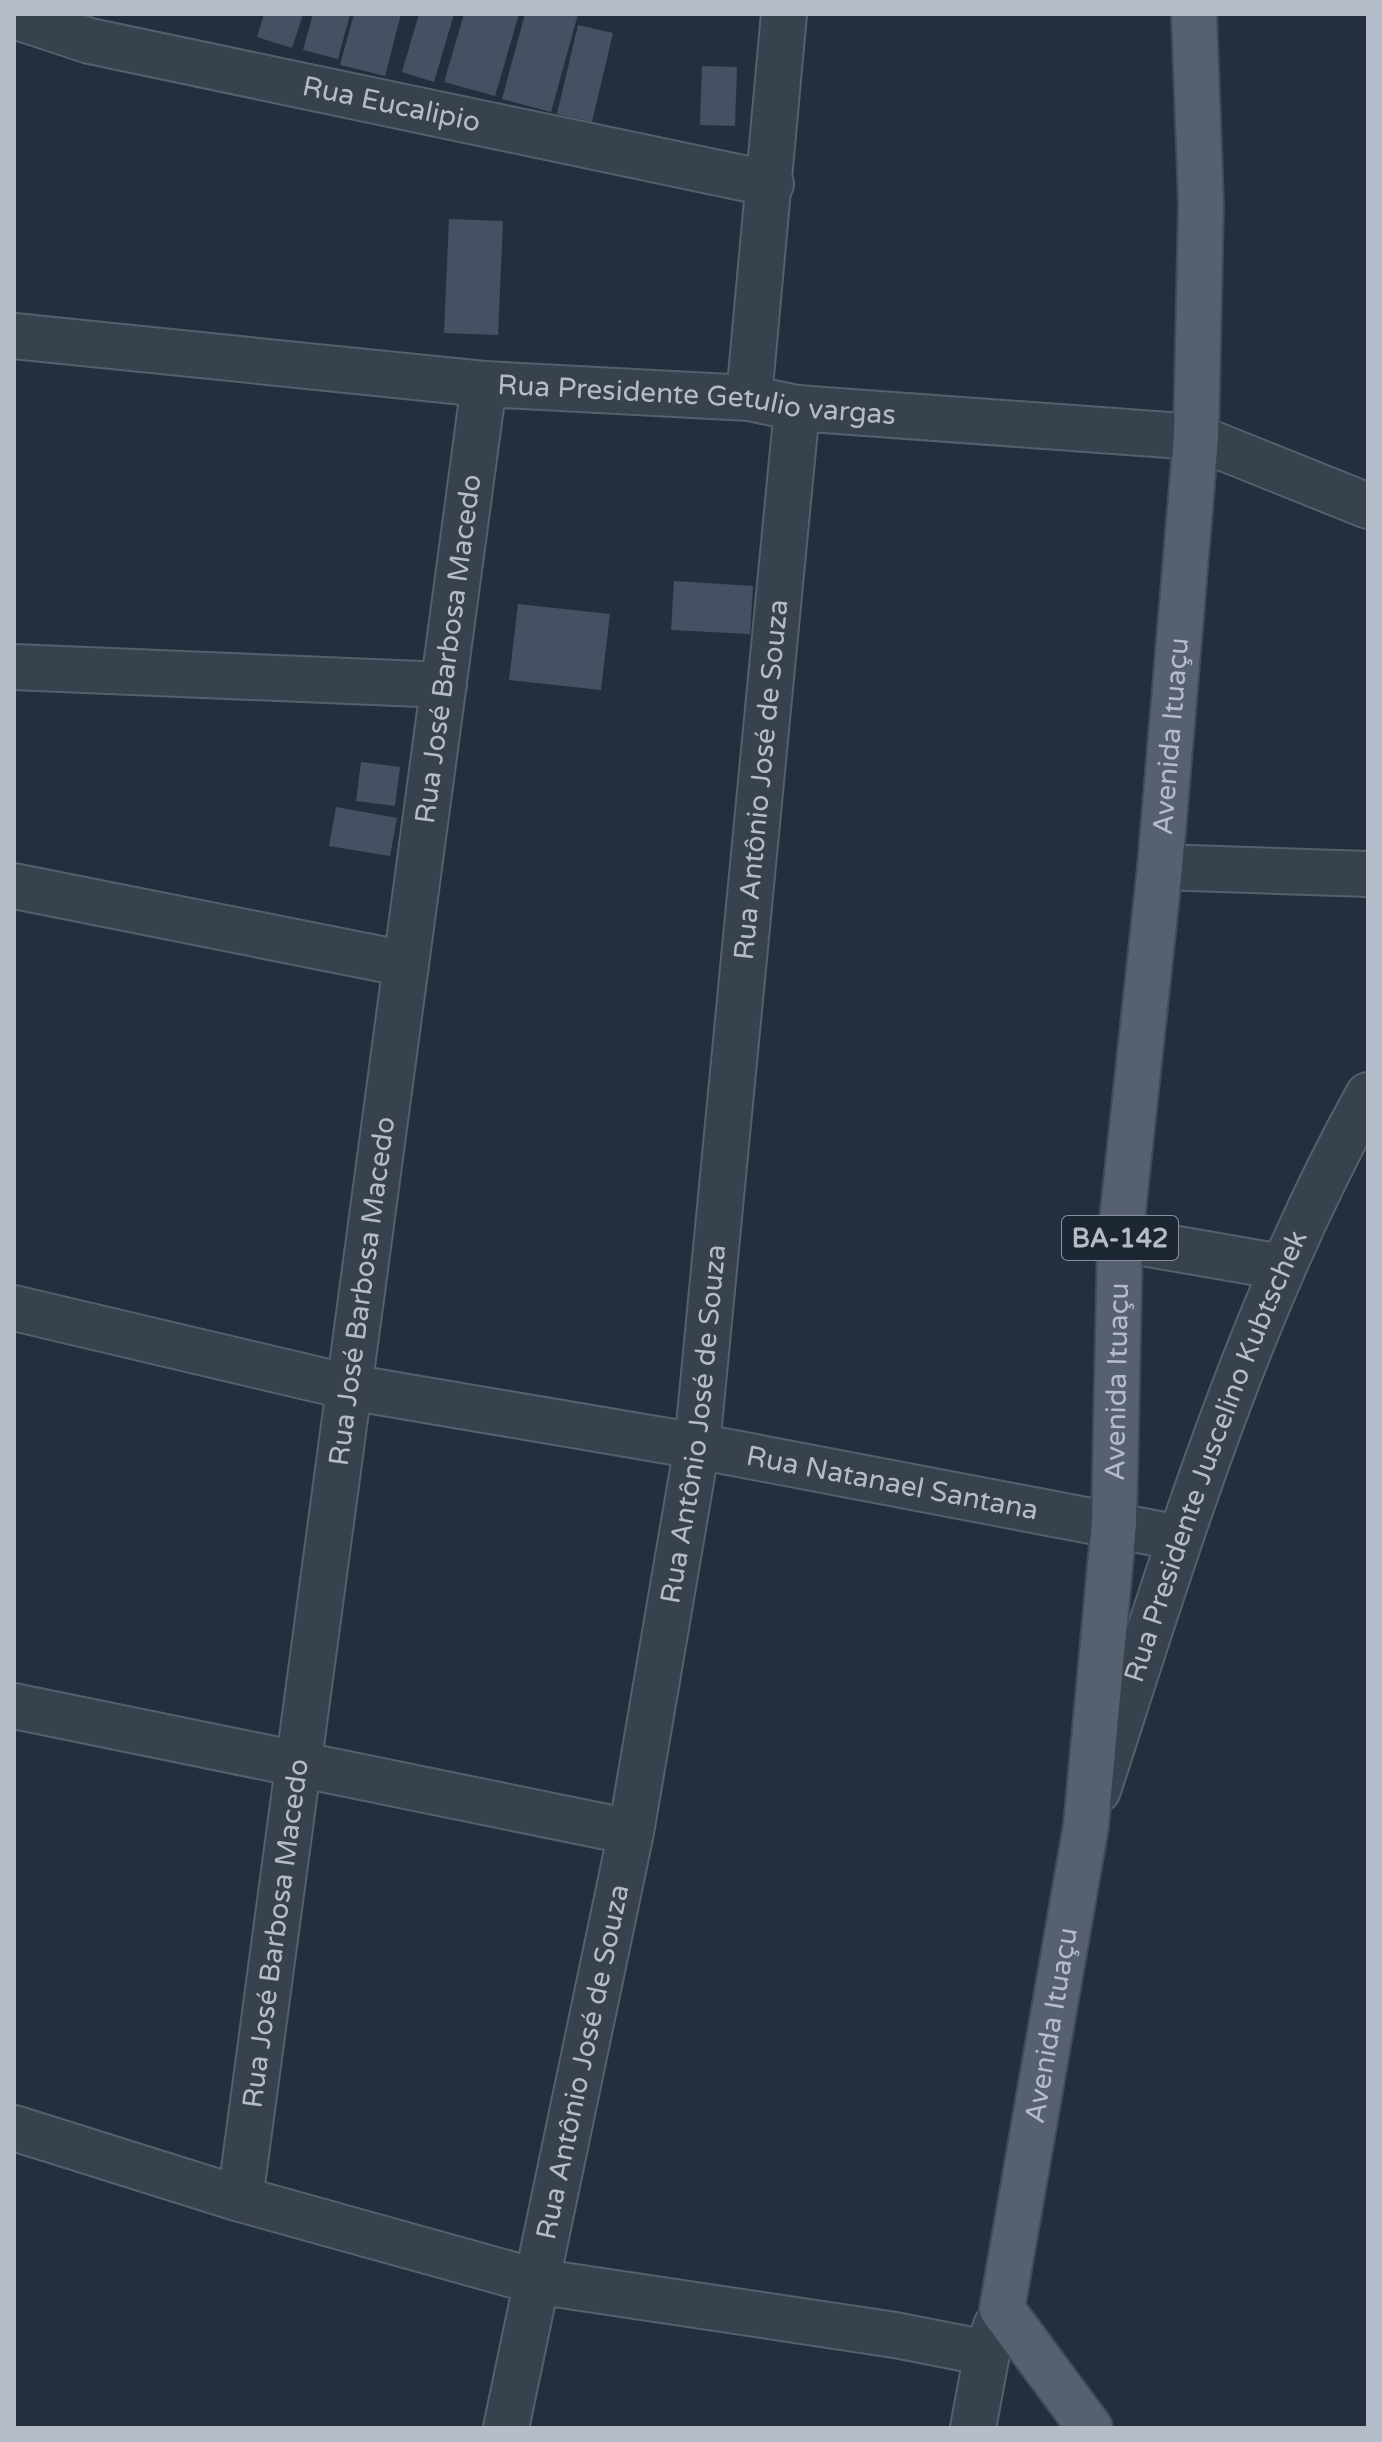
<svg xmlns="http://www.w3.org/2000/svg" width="1382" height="2442" font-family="'Varela Round',sans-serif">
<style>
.building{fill:#455162}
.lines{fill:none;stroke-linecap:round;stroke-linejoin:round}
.street-casing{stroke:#565f6c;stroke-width:48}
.primary-casing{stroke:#414a57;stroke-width:48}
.street{stroke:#38414e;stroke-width:44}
.primary{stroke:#56606e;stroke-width:44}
.labels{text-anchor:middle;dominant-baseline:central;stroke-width:7;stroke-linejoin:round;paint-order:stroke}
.shield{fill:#1d2633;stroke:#878f9c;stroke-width:2}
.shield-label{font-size:26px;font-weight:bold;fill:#b4bcc9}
.street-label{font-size:28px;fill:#b4bcc9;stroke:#1d2633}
</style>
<rect width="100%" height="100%" fill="#242f3e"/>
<g class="building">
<polygon points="264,14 303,14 292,48 257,37"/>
<polygon points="313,14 350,14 338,59 303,50"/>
<polygon points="354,14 401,14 385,76 340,65"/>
<polygon points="419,14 454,14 434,82 402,72"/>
<polygon points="464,14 519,14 495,96 444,82"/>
<polygon points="525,14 578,14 551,112 502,99"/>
<polygon points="578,25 613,33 592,122 557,114"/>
<polygon points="702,66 737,67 735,126 700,125"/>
<polygon points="449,219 503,221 498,335 444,333"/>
<polygon points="674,581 753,586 750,634 671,630"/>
<polygon points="518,604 610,614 601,690 509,680"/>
<polygon points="361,762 400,767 395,806 356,801"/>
<polygon points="336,807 397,818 390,856 329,846"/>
</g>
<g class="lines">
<defs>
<g id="street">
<path id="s1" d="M 14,16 L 90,41 L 771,184"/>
<path id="s2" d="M 14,336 L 484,384 L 749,398 L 797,408 L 1196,437 L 1368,506"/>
<polyline points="749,398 784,14"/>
<polyline points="14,667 444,685"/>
<polyline points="1160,867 1368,874"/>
<polyline points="14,886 406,964"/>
<polyline points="1120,1239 1281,1267"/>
<path id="s3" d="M 14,1308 L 349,1387 L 697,1446 L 1180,1538"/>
<polyline points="14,1706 631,1832"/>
<path id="s4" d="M 1098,1790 C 1175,1553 1247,1313 1368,1095"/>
<polyline points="14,2128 240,2199 535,2281 895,2335 987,2353"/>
<path id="s5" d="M 240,2199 L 484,384"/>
<path id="s6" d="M 506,2428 L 631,1832 L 697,1446 L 797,408"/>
<polyline points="973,2428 987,2353 996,2326"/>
</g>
<g id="primary">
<path id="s7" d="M 1090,2428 L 1002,2309 L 1086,1826 L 1114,1523 L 1120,1239 L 1160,867 L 1196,437 L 1201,203 L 1194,14"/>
</g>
</defs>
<use href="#street" class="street-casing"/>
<use href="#primary" class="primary-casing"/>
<use href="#street" class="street"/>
<use href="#primary" class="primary"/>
</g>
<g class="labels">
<rect class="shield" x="1062" y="1216" width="116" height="44" rx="6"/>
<g class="shield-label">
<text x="1120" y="1238">BA-142</text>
</g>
<g class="street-label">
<text stroke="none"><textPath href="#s1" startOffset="388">Rua Eucalipio</textPath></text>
<text stroke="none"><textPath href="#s2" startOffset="686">Rua Presidente Getulio vargas</textPath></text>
<text stroke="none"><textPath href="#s5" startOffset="1564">Rua José Barbosa Macedo</textPath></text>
<text stroke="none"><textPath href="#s7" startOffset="1732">Avenida Ituaçu</textPath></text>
<text stroke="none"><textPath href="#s6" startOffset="1670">Rua Antônio José de Souza</textPath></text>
<text stroke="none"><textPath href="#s5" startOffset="916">Rua José Barbosa Macedo</textPath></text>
<text stroke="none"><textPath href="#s7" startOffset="1084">Avenida Ituaçu</textPath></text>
<text stroke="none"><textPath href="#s6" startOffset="1022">Rua Antônio José de Souza</textPath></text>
<text stroke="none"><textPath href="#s4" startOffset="354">Rua Presidente Juscelino Kubtschek</textPath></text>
<text stroke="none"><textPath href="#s3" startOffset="896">Rua Natanael Santana</textPath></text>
<text stroke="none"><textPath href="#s5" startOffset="268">Rua José Barbosa Macedo</textPath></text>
<text stroke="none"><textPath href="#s7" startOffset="436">Avenida Ituaçu</textPath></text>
<text stroke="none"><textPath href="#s6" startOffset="374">Rua Antônio José de Souza</textPath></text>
</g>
</g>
<rect width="1382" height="2442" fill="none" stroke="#b4bcc9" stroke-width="32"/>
</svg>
